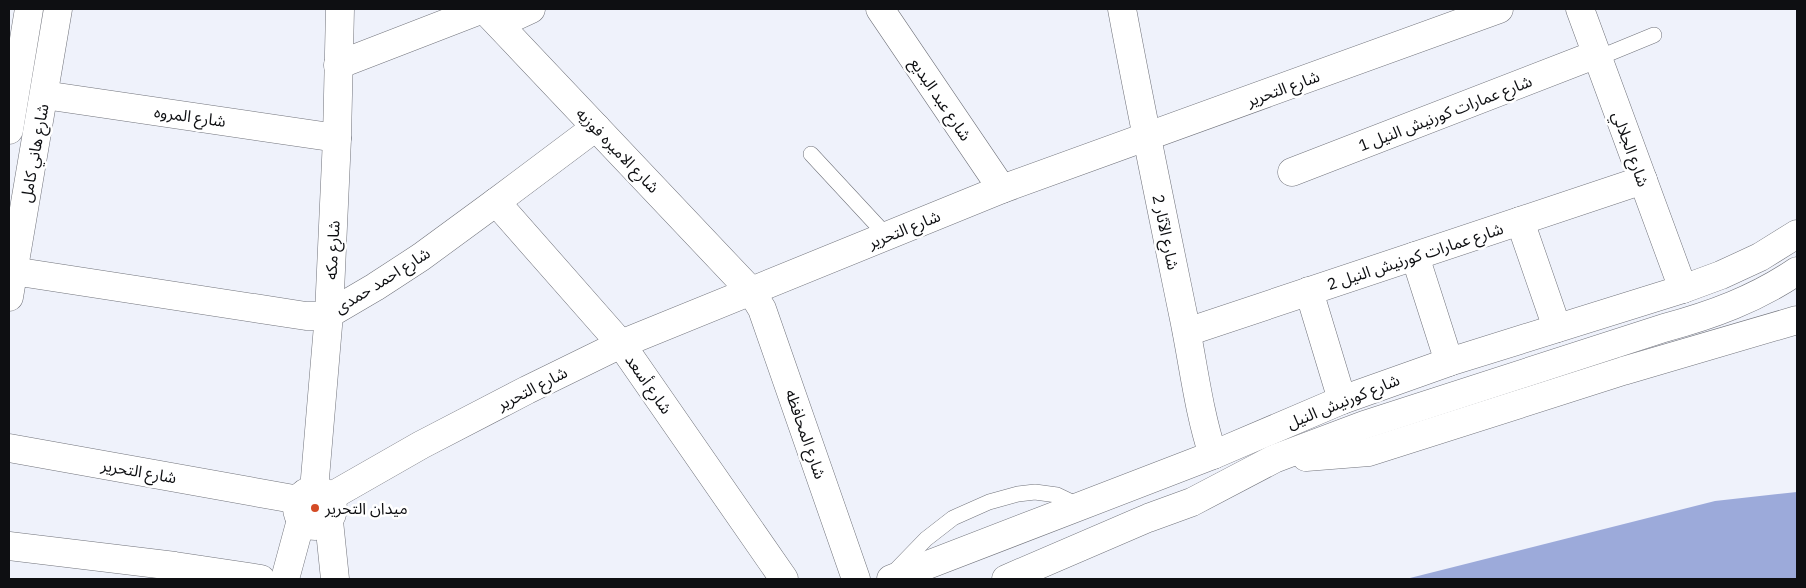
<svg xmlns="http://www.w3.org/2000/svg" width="1806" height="588" font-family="'IBM Plex Sans','Noto Sans Arabic',sans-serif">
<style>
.water{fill:#9caada}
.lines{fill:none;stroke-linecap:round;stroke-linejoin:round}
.service-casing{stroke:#71737b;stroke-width:16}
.minor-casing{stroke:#71737b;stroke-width:29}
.secondary-casing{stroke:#71737b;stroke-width:29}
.service{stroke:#fff;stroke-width:15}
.minor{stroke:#fff;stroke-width:28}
.secondary{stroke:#fff;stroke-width:28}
.poi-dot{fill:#d44b25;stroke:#fff;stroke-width:2}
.labels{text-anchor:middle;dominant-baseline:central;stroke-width:5;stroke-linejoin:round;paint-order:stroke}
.street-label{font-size:16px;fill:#0e0f12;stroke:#fff}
.poi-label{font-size:16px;fill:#0e0f12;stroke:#fff;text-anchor:start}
</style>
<rect width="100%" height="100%" fill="#eff2fb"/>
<polygon class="water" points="1797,492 1797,579 1406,579 1715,501"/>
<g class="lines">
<defs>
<g id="service">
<polyline points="1598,58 1654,35"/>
<polyline points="811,154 887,236"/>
<polyline points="895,571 926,539 953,518 989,502 1018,494 1035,492 1057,495 1080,506"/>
</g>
<g id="minor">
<polyline points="484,9 751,291 762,309 856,579"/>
<polyline points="880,9 1002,189"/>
<path d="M 1122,9 C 1141,111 1162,212 1183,314 C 1193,361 1198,410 1213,455"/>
<polyline points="1580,9 1683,289"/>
<polyline points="499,24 531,9"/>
<polyline points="338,65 483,9"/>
<polyline points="44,95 337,138"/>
<polyline points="9,130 29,9"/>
<polyline points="1292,172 1597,54"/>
<polyline points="496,202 621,344 784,579"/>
<polyline points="1520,221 1557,328"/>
<polyline points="1415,256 1449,362"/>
<polyline points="13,271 306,316 322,316 329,314 375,287 421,257 496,202 596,127"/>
<polyline points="1309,291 1342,400"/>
<polyline points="9,297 58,9"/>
<polyline points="1187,332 1643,180"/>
<polyline points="9,448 299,500"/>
<circle cx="315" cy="508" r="18"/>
<polyline points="314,490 329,314 337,138 340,9"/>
<polyline points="330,497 421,445 527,390 621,344 1002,189 1499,9"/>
<polyline points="329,521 335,579"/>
<polyline points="9,546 175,566 261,579"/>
<polyline points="285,579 301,520"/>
</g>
<g id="secondary">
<polyline points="1306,457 1369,452 1623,371 1797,320"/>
<polyline points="891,579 1213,455 1342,400 1449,362 1683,289 1721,275 1760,257 1797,234"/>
<path d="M 1006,579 L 1148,518 L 1192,502 L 1274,459 L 1364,425 L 1664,328 C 1712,315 1756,299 1797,271"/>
</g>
</defs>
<use href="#service" class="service-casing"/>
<use href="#minor" class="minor-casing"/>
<use href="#secondary" class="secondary-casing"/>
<use href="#service" class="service"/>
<use href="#minor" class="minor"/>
<use href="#secondary" class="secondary"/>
</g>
<circle class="poi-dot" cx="315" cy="508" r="5"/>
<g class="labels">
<g class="street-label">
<text transform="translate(1283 88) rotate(-20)">شارع التحرير</text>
<text transform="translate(941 99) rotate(56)">شارع عبد البديع</text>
<text transform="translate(1445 113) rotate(-21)">شارع عمارات كورنيش النيل 1</text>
<text transform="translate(190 116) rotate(8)">شارع المروه</text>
<text transform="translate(1631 149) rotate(70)">شارع الجلالي</text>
<text transform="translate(618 150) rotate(46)">شارع الاميره فوزيه</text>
<text transform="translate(34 153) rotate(-80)">شارع هاني كامل</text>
<text transform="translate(904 229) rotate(-22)">شارع التحرير</text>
<text transform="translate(1166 232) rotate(78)">شارع الآثار 2</text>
<text transform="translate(332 250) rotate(-87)">شارع مكه</text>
<text transform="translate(1415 256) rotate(-18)">شارع عمارات كورنيش النيل 2</text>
<text transform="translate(382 280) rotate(-32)">شارع احمد حمدى</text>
<text transform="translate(649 384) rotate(55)">شارع أسعد</text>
<text transform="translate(532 388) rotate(-27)">شارع التحرير</text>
<text transform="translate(1343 401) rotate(-22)">شارع كورنيش النيل</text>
<text transform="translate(806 434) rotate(71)">شارع المحافظه</text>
<text transform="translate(139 471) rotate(10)">شارع التحرير</text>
</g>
<g class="poi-label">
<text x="325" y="508">ميدان التحرير</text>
</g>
</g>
<rect width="1806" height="588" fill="none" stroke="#0e0f12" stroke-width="20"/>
</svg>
